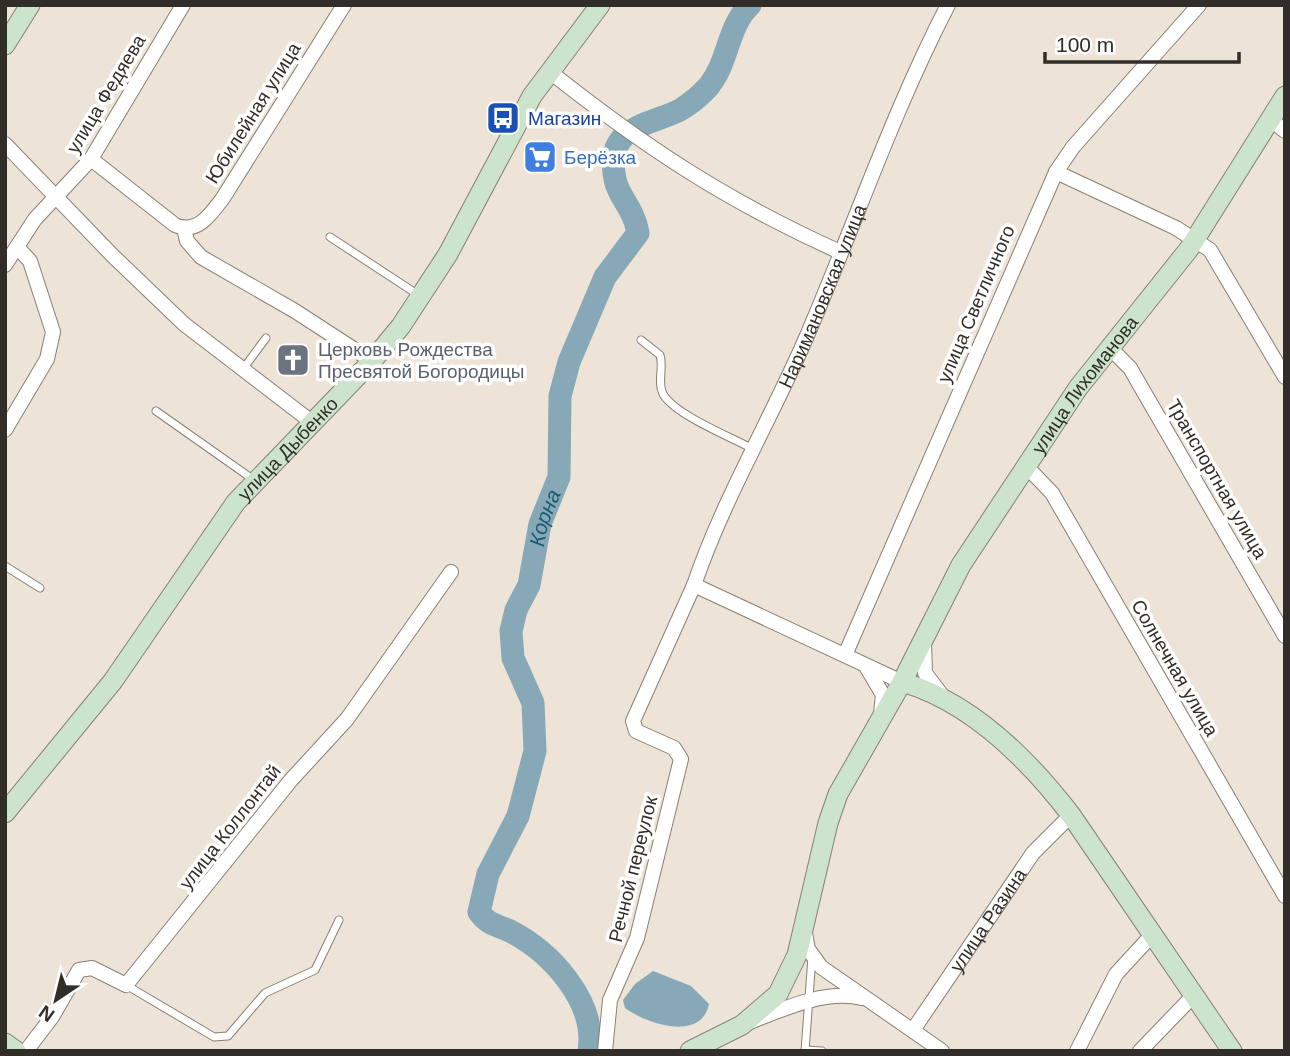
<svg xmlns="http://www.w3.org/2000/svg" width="1290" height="1056" font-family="Helvetica,sans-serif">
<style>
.water{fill:#87a8b6}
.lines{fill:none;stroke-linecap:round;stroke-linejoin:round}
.river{stroke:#87a8b6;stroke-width:23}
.lane-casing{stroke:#888074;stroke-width:9}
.street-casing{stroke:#888074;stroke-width:16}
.secondary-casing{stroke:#888074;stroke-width:21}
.lane{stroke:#fff;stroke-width:7}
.street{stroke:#fff;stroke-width:14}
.secondary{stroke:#cce3cc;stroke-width:19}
.labels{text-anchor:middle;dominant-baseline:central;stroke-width:7;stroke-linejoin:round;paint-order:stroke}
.street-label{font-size:19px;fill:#312d28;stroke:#fff}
.transit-label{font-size:19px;fill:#164399;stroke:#fff;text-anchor:start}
.shop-label{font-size:19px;fill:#366cbe;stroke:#fff;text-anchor:start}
.worship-label{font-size:19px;fill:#5b616d;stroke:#fff;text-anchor:start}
.water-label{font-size:21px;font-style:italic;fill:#1c5a71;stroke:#fff}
</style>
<rect width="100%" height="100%" fill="#ede3d6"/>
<path class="water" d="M 653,971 L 691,986 L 709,1004 C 701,1043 645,1023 625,1008 L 623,1000 L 635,984 Z"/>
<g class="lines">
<path class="river" id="s1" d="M 589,1051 C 597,1002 551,952 510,931 C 497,925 488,925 479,912 L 488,874 L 518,816 L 535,751 L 533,703 L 513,658 L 511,631 L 516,610 L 529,585 L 540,524 L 559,477 L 560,396 L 569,362 L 605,277 L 638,233 C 634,208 618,197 615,179 C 604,126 648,126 680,110 C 690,104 701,95 709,86 C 729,61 727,27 750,5"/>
<defs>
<g id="lane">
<polyline points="330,237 420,296"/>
<path d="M 641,340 L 660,355 C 664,367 657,382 663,394 C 675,415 731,437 753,449"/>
<polyline points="243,369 266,338"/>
<polyline points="156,411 254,480"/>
<polyline points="5,566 40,588"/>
<polyline points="126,985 214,1037 228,1036 265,993 315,970 339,920"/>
<polyline points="806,1050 822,1051"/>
<polyline points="805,1051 812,957"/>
</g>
<g id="street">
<path d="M 549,71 C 646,148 727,201 840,252"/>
<polyline points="1270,119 1285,131"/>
<polyline points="5,144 113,256 184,324 313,423"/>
<path d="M 91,159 L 175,225 C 197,235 211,214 223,198 L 344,5"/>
<polyline points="1056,172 1176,228 1210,250 1285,377"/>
<polyline points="184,228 187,241 201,257 295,311 372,361"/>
<polyline points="5,265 35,219 91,159 183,5"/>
<polyline points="1109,347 1130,368 1285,636"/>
<polyline points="5,430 47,359 53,332 30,261 17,247"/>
<polyline points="1025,465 1052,493 1285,896"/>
<polyline points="924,643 925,673 941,694"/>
<polyline points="845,655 1056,172 1073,147 1199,5"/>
<polyline points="867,668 883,695 881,713"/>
<path id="s2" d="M 902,682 L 694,585 C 723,500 770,421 806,338 C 854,227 892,113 948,5"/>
<polyline points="805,933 808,949 821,967 942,1051"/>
<path d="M 750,1022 C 783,1009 826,989 862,998"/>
<path id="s3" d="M 913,1030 L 1033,853 L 1071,815"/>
<polyline points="26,1051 52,1017 79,970 92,968 126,985 291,780 347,719 451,572"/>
<polyline points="605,1051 610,1000 637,938 681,759 674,748 636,731 633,721 694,585"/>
<polyline points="1077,1051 1116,974 1152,935"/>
<polyline points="1140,1051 1194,995"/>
</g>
<g id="secondary">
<polyline points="5,45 30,5"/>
<path d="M 902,682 C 971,702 1028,759 1071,815 L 1232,1051"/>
<path id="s4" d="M 5,813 L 113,681 L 236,502 L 372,361 L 401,326 L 448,254 L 532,96 L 600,5"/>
<polyline points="5,1043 16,1051"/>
<path id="s5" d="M 690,1051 L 742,1025 L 778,994 L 797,955 L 828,823 L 838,794 L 902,682 L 961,565 L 1078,388 L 1189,249 L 1285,96"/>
</g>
</defs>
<use href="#lane" class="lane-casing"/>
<use href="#street" class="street-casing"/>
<use href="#secondary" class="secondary-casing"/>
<use href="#lane" class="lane"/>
<use href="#street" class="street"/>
<use href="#secondary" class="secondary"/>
</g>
<defs>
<symbol id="bus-square" viewBox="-11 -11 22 22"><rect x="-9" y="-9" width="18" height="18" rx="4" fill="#1a4fb4" stroke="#fff"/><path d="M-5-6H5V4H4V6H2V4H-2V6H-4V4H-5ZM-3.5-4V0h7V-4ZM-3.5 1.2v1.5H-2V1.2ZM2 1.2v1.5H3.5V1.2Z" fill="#fff"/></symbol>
<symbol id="supermarket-square" viewBox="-11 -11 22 22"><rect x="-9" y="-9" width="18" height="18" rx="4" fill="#3f7fe0" stroke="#fff"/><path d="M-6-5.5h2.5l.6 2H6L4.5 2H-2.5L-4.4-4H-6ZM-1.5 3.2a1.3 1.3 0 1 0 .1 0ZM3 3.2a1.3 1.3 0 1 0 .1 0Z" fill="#fff"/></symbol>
<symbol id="church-square" viewBox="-11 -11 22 22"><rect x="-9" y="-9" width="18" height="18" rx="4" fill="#6b7280" stroke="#fff"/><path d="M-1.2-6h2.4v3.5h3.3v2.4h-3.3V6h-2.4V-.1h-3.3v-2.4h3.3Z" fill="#fff"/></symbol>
</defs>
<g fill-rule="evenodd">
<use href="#bus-square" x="484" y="99" width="38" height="38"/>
<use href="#supermarket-square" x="521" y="138" width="38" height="38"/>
<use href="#church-square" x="274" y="341" width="38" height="38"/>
</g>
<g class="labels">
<g class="street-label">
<text transform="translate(106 94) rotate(-59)">улица Федяева</text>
<text transform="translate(253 113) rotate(-58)">Юбилейная улица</text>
<text stroke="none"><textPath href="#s2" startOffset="546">Наримановская улица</textPath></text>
<text transform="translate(976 304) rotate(-67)">улица Светличного</text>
<text stroke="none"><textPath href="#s5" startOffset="794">улица Лихоманова</textPath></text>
<text stroke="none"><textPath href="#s4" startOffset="462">улица Дыбенко</textPath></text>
<text transform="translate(1217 479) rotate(60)">Транспортная улица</text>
<text transform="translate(1175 668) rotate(60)">Солнечная улица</text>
<text transform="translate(230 827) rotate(-52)">улица Коллонтай</text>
<text transform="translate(633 869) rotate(-76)">Речной переулок</text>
<text stroke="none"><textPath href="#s3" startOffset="133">улица Разина</textPath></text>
</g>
<g class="transit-label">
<text x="528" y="118">Магазин</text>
</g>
<g class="shop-label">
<text x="564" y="157">Берёзка</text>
</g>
<g class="worship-label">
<text x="318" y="349">Церковь Рождества<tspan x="318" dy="22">Пресвятой Богородицы</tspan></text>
</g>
<g class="water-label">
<text stroke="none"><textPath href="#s1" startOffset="604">Корна</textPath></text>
</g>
</g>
<rect width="1290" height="1056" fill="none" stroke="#312d28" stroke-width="14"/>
<g transform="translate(56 1000) rotate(215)" stroke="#ffffff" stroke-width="5" paint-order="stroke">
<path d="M0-5L12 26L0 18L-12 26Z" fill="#312d28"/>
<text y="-10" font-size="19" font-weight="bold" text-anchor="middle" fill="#312d28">N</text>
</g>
<path d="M1045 52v10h194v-10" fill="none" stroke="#312d28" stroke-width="3.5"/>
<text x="1056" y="52" font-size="21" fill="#312d28" stroke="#ffffff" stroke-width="5" paint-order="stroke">100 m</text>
</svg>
